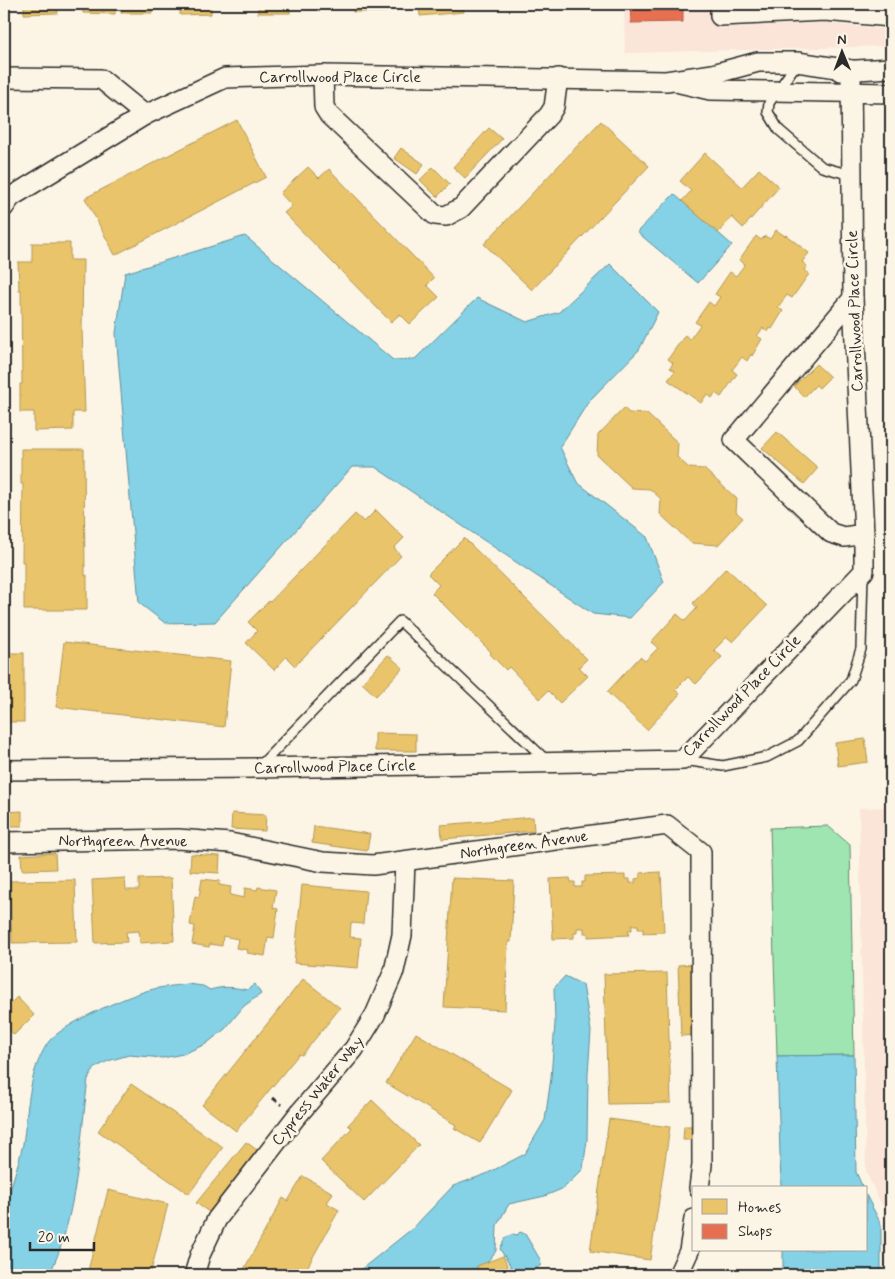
<svg xmlns="http://www.w3.org/2000/svg" width="895" height="1279" font-family="Mynerve,sans-serif">
<style>
.built{fill:#fbe4d8}
.green{fill:#9ee5b2;stroke:#64886e}
.water{fill:#85d1e5;stroke:#618f9b}
.homes{fill:#e9c46a;stroke:#b09657}
.shops{fill:#e76f51;stroke:#af5b46}
.lines{fill:none;stroke-linecap:round;stroke-linejoin:round}
.service-casing{stroke:#2b2b2b;stroke-width:12}
.minor-casing{stroke:#2b2b2b;stroke-width:22}
.path{stroke:#2b2b2b;stroke-width:3;stroke-dasharray:5 4;stroke-linecap:butt}
.service{stroke:#fcf5e5;stroke-width:9}
.minor{stroke:#fcf5e5;stroke-width:19}
.labels{text-anchor:middle;dominant-baseline:central;stroke-width:5;stroke-linejoin:round;paint-order:stroke}
.street-label{font-size:16px;fill:#2b2b2b;stroke:#fcf5e5}
</style>
<rect width="100%" height="100%" fill="#fcf5e5"/>
<filter id="ink" filterUnits="userSpaceOnUse"><feTurbulence type="fractalNoise" baseFrequency=".02" numOctaves="2"/><feDisplacementMap in="SourceGraphic" scale="10" xChannelSelector="R" yChannelSelector="G"/><feConvolveMatrix kernelMatrix="1 2 1 2 8 2 1 2 1" color-interpolation-filters="sRGB"/></filter>
<g filter="url(#ink)">
<g class="built">
<polygon points="624,4 709,4 710,16 721,28 825,23 891,30 891,46 625,53"/>
<polygon points="891,807 891,1275 890,1275 890,1222 866,1172 859,808"/>
</g>
<polygon class="green" points="828,826 850,845 854,1055 777,1056 770,828"/>
<g class="water">
<polygon points="674,194 732,245 698,283 637,232"/>
<polygon points="245,236 393,360 415,359 477,298 527,322 559,312 610,264 658,312 639,350 589,401 560,447 577,482 647,537 664,582 630,618 593,614 375,467 352,467 215,622 165,623 139,603 116,333 125,273"/>
<polygon points="565,976 583,985 591,1031 588,1074 587,1140 583,1169 564,1188 545,1196 509,1204 497,1225 496,1251 484,1266 453,1275 354,1275 413,1228 453,1186 486,1174 525,1154 545,1120 551,1078 555,1023 554,988"/>
<path d="M 188,984 L 203,986 L 210,990 C 223,986 234,987 247,990 L 255,984 L 261,994 L 244,1006 L 225,1029 L 206,1044 L 183,1054 L 163,1058 L 129,1055 L 108,1061 L 95,1068 L 88,1079 C 80,1141 77,1220 49,1275 L 4,1275 C 4,1251 2,1226 7,1203 C 11,1183 19,1164 23,1144 C 28,1111 28,1074 47,1044 C 58,1026 121,999 143,992 C 157,987 173,986 188,984 Z"/>
<polygon points="854,1055 856,1172 863,1188 781,1188 777,1056"/>
<polygon points="866,1195 881,1224 881,1275 783,1275 783,1250 866,1250"/>
<polygon points="520,1232 525,1234 541,1261 540,1266 525,1275 516,1275 500,1249 505,1238 513,1234 517,1235"/>
</g>
<g class="homes">
<polygon points="24,4 57,4 58,13 24,14"/>
<polygon points="83,4 115,4 115,14 83,13"/>
<rect x="121" y="4" width="31" height="9"/>
<polygon points="180,4 211,4 211,14 180,15"/>
<rect x="258" y="4" width="32" height="9"/>
<rect x="353" y="4" width="32" height="8"/>
<polygon points="419,4 463,4 464,12 420,16"/>
<polygon points="237,120 266,177 115,255 85,198"/>
<polygon points="601,121 649,166 532,290 484,244"/>
<polygon points="489,128 502,139 465,178 453,167"/>
<polygon points="401,148 424,164 417,174 394,158"/>
<polygon points="705,153 742,187 759,169 779,187 743,228 732,217 718,233 682,201 691,191 680,181"/>
<polygon points="308,167 319,178 329,169 434,278 427,285 439,297 410,324 400,314 391,322 284,213 292,206 280,193"/>
<polygon points="433,167 450,184 437,197 420,180"/>
<polygon points="776,230 785,236 786,235 809,253 802,262 807,266 804,270 809,274 792,298 787,295 778,307 783,311 772,329 770,328 768,332 763,328 757,336 762,339 752,356 751,354 747,361 742,357 732,370 737,374 721,397 715,393 712,398 707,394 701,403 668,380 675,371 670,368 673,363 668,359 685,335 690,339 700,325 695,322 709,302 714,306 720,297 715,294 730,272 736,276 745,264 739,260 756,236 761,240 765,236 770,239"/>
<polygon points="32,243 70,243 70,260 83,260 82,328 85,412 73,412 73,430 34,431 34,412 20,412 20,384 22,384 21,290 19,290 18,262 32,262"/>
<polygon points="816,364 830,377 819,388 816,385 804,397 794,386"/>
<polygon points="624,408 629,413 647,414 678,443 677,457 689,468 704,469 737,499 736,512 743,518 718,545 691,543 660,514 661,499 650,489 632,488 597,455 598,435"/>
<polygon points="777,432 818,468 804,484 762,448"/>
<polygon points="21,449 84,449 85,576 87,575 87,610 24,610 24,562 22,562 23,484 21,484"/>
<polygon points="376,510 404,538 394,548 401,556 295,666 286,657 274,670 246,643 257,631 248,622 269,601 270,602 355,514 364,522"/>
<polygon points="464,538 587,659 579,667 588,676 560,703 548,691 540,699 509,667 506,670 490,654 491,652 432,593 439,585 428,574"/>
<polygon points="726,568 767,606 733,642 727,637 714,650 722,657 696,684 688,677 675,690 680,694 647,730 607,692 640,657 645,661 658,648 651,642 677,614 685,621 697,608 693,603"/>
<polygon points="64,642 231,661 224,727 56,707"/>
<rect x="4" y="653" width="20" height="69"/>
<polygon points="388,655 403,668 376,696 362,683"/>
<polygon points="375,733 416,734 416,751 375,751"/>
<polygon points="865,739 868,762 838,766 835,743"/>
<polygon points="22,811 22,826 4,826 4,812"/>
<polygon points="232,813 266,815 265,831 231,829"/>
<polygon points="533,817 534,831 442,839 441,825"/>
<polygon points="314,826 370,834 367,851 312,843"/>
<polygon points="55,853 56,869 22,870 21,855"/>
<polygon points="191,854 220,856 219,873 190,871"/>
<polygon points="661,872 664,932 643,933 643,929 638,929 638,925 632,925 632,930 628,930 629,935 588,937 588,933 584,933 584,928 577,928 577,933 574,933 574,938 553,939 550,879 570,878 571,882 575,882 575,887 582,887 582,882 585,882 585,876 625,875 625,879 630,879 630,883 635,883 635,879 640,878 640,873"/>
<polygon points="125,878 126,890 139,890 139,879 171,878 174,941 140,943 139,931 126,932 127,942 95,943 92,880"/>
<polygon points="452,878 514,881 511,942 508,942 505,1010 444,1007"/>
<polygon points="202,879 220,881 219,885 231,887 230,895 244,898 245,888 257,890 258,887 276,890 273,908 278,909 274,938 268,937 265,956 247,953 248,950 236,948 238,939 223,936 222,946 210,944 209,947 192,944 195,926 190,925 195,896 199,897"/>
<polygon points="75,880 77,942 12,943 10,881"/>
<polygon points="302,885 366,891 363,924 351,923 350,937 361,938 358,968 294,963"/>
<polygon points="695,964 698,1035 681,1036 678,965"/>
<polygon points="667,973 671,1103 608,1104 604,974"/>
<polygon points="303,979 340,1008 302,1055 299,1054 236,1131 202,1105"/>
<polygon points="17,997 34,1015 14,1035 4,1024 4,1010"/>
<polygon points="416,1033 512,1090 480,1143 454,1128 456,1125 386,1083"/>
<polygon points="131,1084 223,1147 189,1194 98,1131"/>
<polygon points="372,1100 419,1145 364,1202 321,1161 352,1128 348,1125"/>
<polygon points="609,1119 670,1127 650,1260 590,1251"/>
<polygon points="684,1126 699,1126 698,1140 683,1140"/>
<polygon points="246,1142 257,1150 209,1212 196,1203"/>
<polygon points="303,1176 333,1193 327,1203 339,1210 303,1275 250,1275 243,1271 283,1198 288,1201"/>
<polygon points="108,1190 168,1204 150,1275 87,1275"/>
<polygon points="503,1256 511,1275 480,1275 477,1266"/>
</g>
<polygon class="shops" points="630,4 683,4 683,22 631,23"/>
<g class="lines">
<defs>
<g id="service">
<polyline points="797,63 769,103 768,112 779,130 822,167 851,175"/>
<polyline points="684,760 723,766 767,757 798,741 851,680 861,649 863,575"/>
<polyline points="260,766 400,621 547,761"/>
</g>
<g id="minor">
<polyline points="720,4 720,16 825,11 891,17"/>
<polyline points="840,71 891,68"/>
<polyline points="323,75 324,107 329,115 435,215 446,216 461,208 549,115 554,107 558,78"/>
<polyline points="4,78 101,79 145,115"/>
<polyline points="680,83 710,90 891,93"/>
<polyline points="4,207 11,197 145,115 225,78 323,75 666,81 713,74 758,62 797,62 851,70"/>
<polyline points="853,298 734,440 831,533 844,537 864,534"/>
<polyline points="4,770 258,768 683,760 864,571 864,534 853,298 851,70"/>
<polyline points="4,842 178,839 230,843 323,862 373,865 667,825 701,852 702,1165 699,1188"/>
<polyline points="194,1275 200,1255 217,1219 296,1117 354,1049 375,1015 394,971 402,935 405,862"/>
<polyline points="678,1275 689,1251 694,1219"/>
</g>
</defs>
<use href="#service" class="service-casing"/>
<use href="#minor" class="minor-casing"/>
<polyline class="path" points="273,1098 282,1105"/>
<use href="#service" class="service"/>
<use href="#minor" class="minor"/>
</g>
</g>
<g class="labels">
<g class="street-label">
<text x="340" y="77">Carrollwood Place Circle</text>
<text transform="translate(855 311) rotate(-92)">Carrollwood Place Circle</text>
<text transform="translate(742 696) rotate(-46)">Carrollwood Place Circle</text>
<text transform="translate(335 767) rotate(-1)">Carrollwood Place Circle</text>
<text x="123" y="841">Northgreen Avenue</text>
<text transform="translate(524 845) rotate(-8)">Northgreen Avenue</text>
<text transform="translate(318 1091) rotate(-51)">Cypress Water Way</text>
</g>
</g>
<rect width="895" height="1279" fill="none" stroke="#fcf5e5" stroke-width="20"/>
<rect x="10" y="10" width="875" height="1259" fill="none" stroke="#2b2b2b" stroke-width="2" filter="url(#ink)"/>
<rect x="692" y="1186" width="175" height="65" fill="#fcf5e5" stroke="#a8a49b"/>
<rect x="702" y="1199" width="25" height="15" fill="#e9c46a" stroke="#a8a49b"/>
<text x="738" y="1212" font-size="15" fill="#2b2b2b">Homes</text>
<rect x="702" y="1224" width="25" height="15" fill="#e76f51" stroke="#a8a49b"/>
<text x="738" y="1236" font-size="15" fill="#2b2b2b">Shops</text>
<g transform="translate(842 52) rotate(359)" stroke="#fcf5e5" stroke-width="4" paint-order="stroke">
<path d="M0-4L9 19L0 12L-9 19Z" fill="#2b2b2b"/>
<text y="-8" font-size="14" font-weight="bold" text-anchor="middle" fill="#2b2b2b">N</text>
</g>
<path d="M30 1242v8h64v-8" fill="none" stroke="#2b2b2b" stroke-width="2.5"/>
<text x="38" y="1242" font-size="15" fill="#2b2b2b" stroke="#fcf5e5" stroke-width="4" paint-order="stroke">20 m</text>
</svg>
